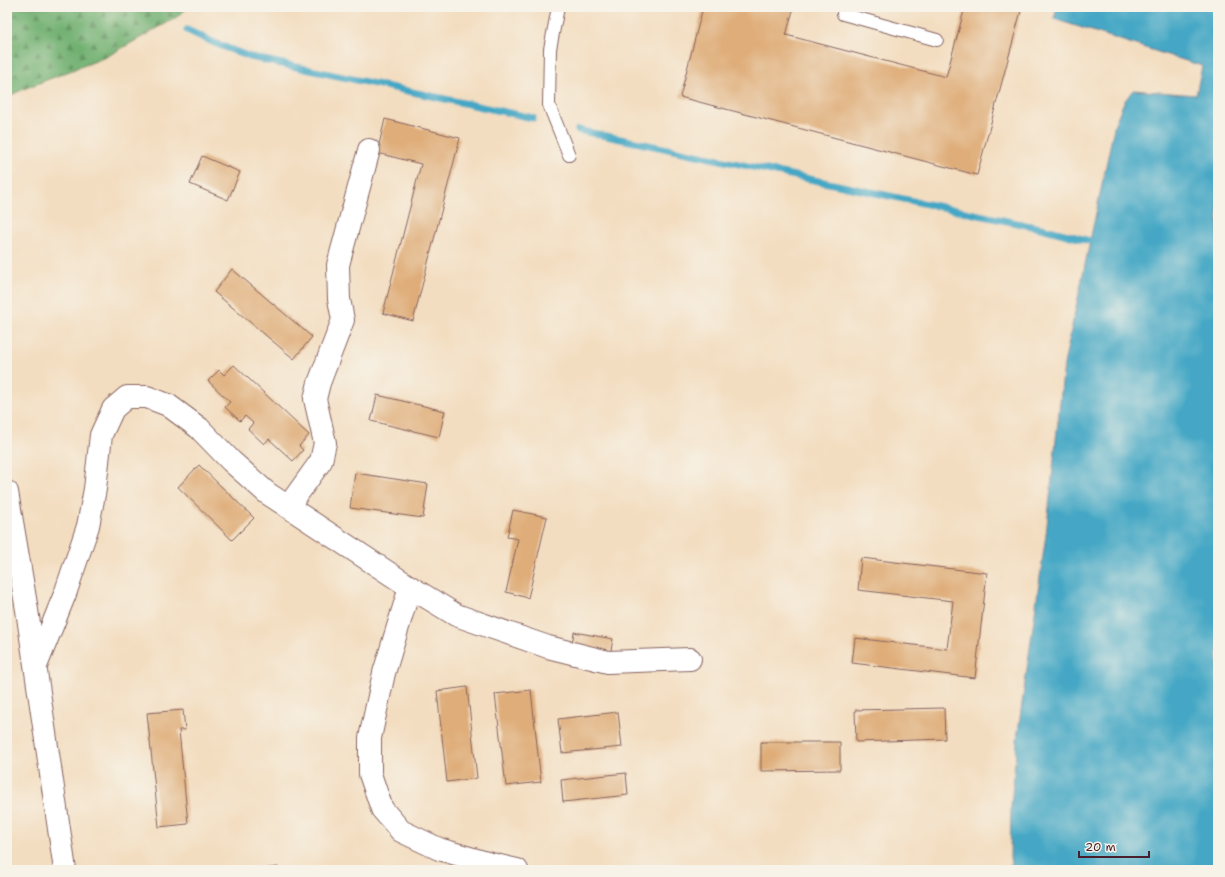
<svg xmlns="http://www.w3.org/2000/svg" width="1225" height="877" font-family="'Shantell Sans',sans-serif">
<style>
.forest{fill:url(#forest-firs);stroke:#5e684e}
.water{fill:#45a7c5;stroke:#486378}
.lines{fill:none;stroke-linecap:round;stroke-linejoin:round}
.stream{stroke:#45a7c5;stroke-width:7}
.building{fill:#dfad79}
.lane-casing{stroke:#85625f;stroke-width:14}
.street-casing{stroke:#85625f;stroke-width:24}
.lane{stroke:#fff;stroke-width:12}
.street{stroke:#fff;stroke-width:22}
</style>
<defs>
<pattern id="forest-firs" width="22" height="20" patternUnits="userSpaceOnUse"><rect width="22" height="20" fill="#71b071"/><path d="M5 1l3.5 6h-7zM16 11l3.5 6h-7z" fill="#5f8f5d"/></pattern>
</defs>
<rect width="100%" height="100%" fill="#f7f3e8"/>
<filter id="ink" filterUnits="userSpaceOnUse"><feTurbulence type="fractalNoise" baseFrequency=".025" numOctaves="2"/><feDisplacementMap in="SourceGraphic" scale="8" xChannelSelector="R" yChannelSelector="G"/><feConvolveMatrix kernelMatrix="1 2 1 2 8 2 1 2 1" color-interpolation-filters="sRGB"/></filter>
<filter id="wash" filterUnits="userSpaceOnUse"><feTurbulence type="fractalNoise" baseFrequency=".012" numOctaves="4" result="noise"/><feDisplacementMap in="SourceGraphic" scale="16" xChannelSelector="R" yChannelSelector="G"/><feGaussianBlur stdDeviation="0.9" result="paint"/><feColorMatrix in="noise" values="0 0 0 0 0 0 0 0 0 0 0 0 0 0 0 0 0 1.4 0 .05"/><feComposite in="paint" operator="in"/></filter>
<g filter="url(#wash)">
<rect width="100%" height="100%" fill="#f3ddc0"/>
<polygon class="forest" points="7,7 189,7 174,19 106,57 26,88 7,97"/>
<polygon class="water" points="1057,7 1218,7 1218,870 1012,870 1010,857 1011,806 1018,732 1046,535 1064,364 1115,123 1124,102 1133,90 1196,95 1202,66 1054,19"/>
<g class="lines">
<g class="stream">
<polyline points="187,30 217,44 250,57 533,118"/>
<polyline points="578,130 1045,229 1090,241"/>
</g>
</g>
<g id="blocks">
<g class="building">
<polygon points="703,7 794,7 786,35 946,77 965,7 1022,7 977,175 680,97"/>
<polygon points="385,119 460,138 413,321 383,313 421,164 377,153"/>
<polygon points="202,156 240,172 228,200 190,184"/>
<polygon points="232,269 312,337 294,359 214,292"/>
<polygon points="234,365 309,435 299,446 303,450 293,461 269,439 264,444 248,429 253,423 245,416 240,421 225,407 230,402 208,381 219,370 224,375"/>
<polygon points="377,395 445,411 439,437 371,421"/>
<polygon points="199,465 254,518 232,540 178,487"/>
<polygon points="355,473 428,484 423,518 350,508"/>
<polygon points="513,510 547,517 528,598 506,592 518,539 507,537"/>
<polygon points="861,558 987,573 975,678 852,663 855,638 947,649 953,601 858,590"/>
<polygon points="574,632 613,639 610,656 571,649"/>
<polygon points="467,687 477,778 447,782 437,691"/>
<polygon points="531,690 541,782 506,786 495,694"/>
<polygon points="944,708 945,739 856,742 855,710"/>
<polygon points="183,710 185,730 179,730 188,824 159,827 147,713"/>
<polygon points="618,712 622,747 562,753 558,719"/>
<polygon points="761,742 840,742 840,770 761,771"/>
<polygon points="626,773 628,795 563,802 561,780"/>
<polygon points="278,867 278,870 261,870 261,869"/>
</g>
</g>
</g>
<g filter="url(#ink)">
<use href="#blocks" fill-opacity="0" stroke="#85625f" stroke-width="1"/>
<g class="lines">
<defs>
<g id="lane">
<polyline points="558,7 550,49 549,105 569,155"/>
<polyline points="845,7 843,14 937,40"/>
</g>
<g id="street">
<polyline points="7,492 27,610 65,870"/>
<polyline points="288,507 321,461 325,443 315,399 319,383 343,320 339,299 338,265 369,150"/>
<polyline points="410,587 384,673 370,738 370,774 382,809 401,831 439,849 487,863 517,870"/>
<polyline points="36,666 65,594 88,526 95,489 101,435 113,409 127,397 147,397 168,405 199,428 231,461 267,493 410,587 456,615 548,647 608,662 690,659"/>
</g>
</defs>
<use href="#lane" class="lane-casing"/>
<use href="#street" class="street-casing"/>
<use href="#lane" class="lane"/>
<use href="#street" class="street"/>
</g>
</g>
<rect width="1225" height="877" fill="none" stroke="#f7f3e8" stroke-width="24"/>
<path d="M1079 851v6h70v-6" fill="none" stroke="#4a1f2b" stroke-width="2"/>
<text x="1085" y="851" font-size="12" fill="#4a1f2b" stroke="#f7f3e8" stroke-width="3" paint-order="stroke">20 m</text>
</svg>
